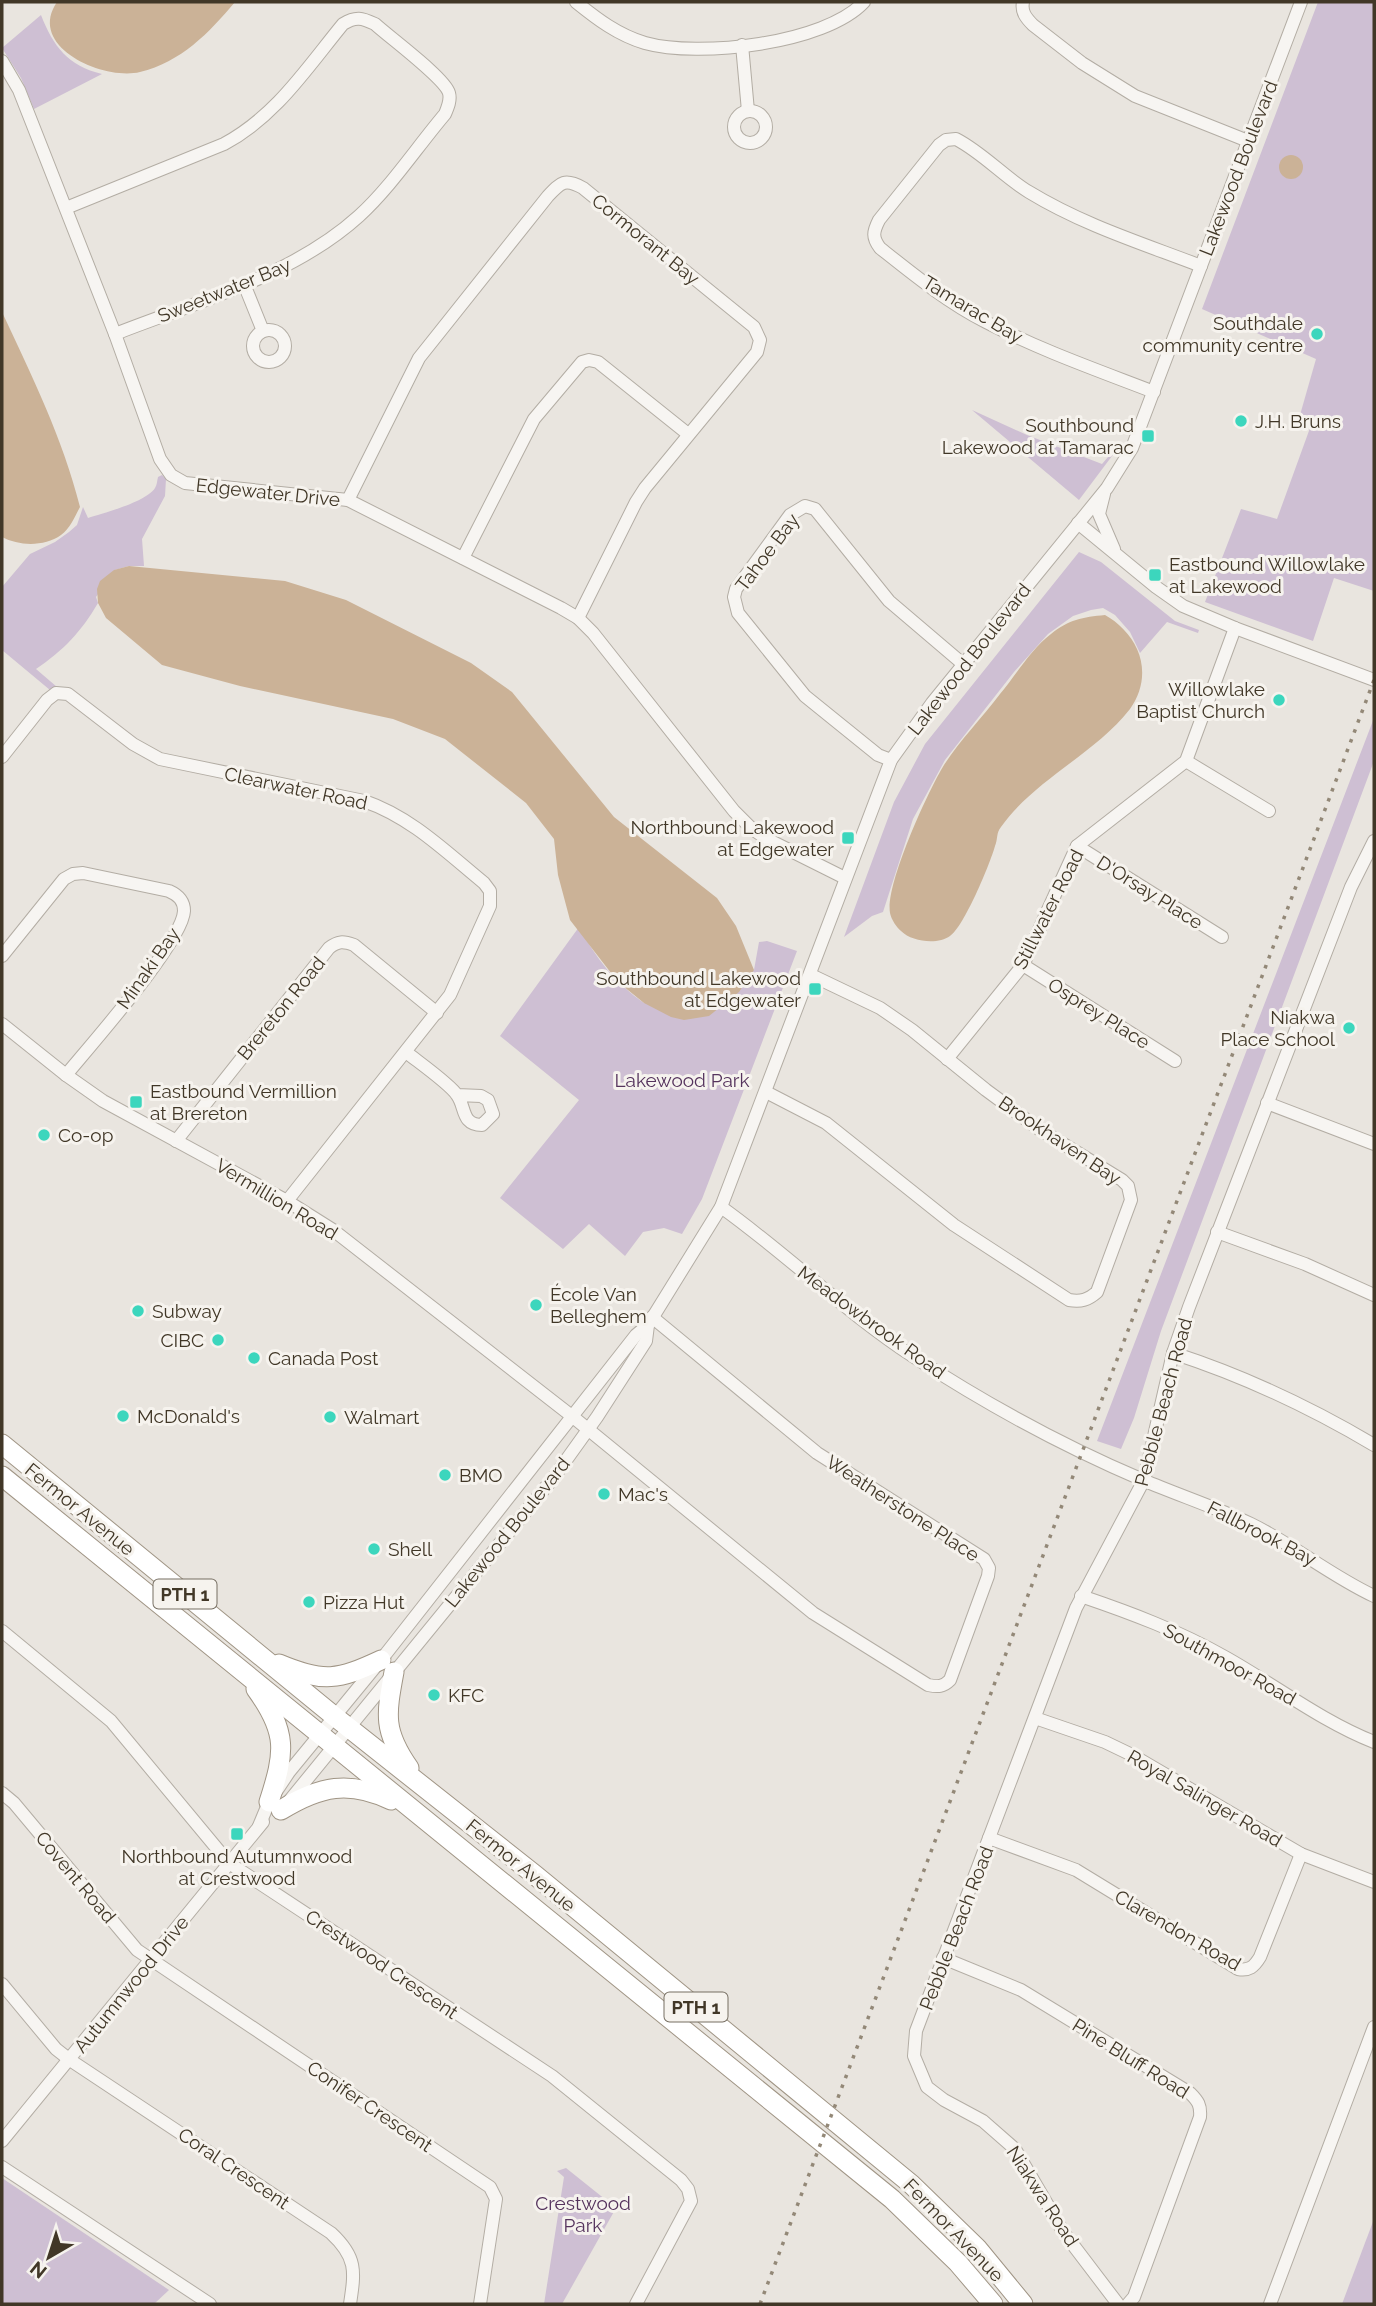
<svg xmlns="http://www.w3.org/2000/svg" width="1376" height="2306" font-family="Raleway,sans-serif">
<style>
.green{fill:#cebfd3}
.water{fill:#cbb297}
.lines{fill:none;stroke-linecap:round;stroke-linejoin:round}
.minor-casing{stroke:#b3ada4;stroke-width:14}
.highway-casing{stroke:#a09585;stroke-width:21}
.minor{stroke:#f7f5f2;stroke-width:12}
.highway{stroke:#fff;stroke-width:19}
.rail{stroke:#938877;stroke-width:3.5;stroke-dasharray:3.5 7;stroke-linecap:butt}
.poi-dot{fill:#3cd6bd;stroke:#f6f3ee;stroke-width:2.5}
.labels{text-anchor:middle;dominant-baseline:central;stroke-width:6;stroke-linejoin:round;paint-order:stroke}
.shield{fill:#f6f3ee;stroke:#776f63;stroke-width:2}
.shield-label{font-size:18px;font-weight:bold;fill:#413727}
.street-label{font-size:19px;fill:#413727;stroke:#f6f3ee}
.poi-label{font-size:19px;fill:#413727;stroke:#f6f3ee;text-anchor:start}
.park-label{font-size:19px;fill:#55335d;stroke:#f6f3ee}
</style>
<rect width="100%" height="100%" fill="#e9e5df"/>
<g class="green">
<polygon points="1318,2 1374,2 1374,591 1334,578 1313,641 1205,602 1241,509 1277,519 1310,428 1298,422 1316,359 1202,309"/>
<path d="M 41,15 C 53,46 68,66 102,74 L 34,109 L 21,78 L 2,48 Z"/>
<polygon points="972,410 1027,435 1102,464 1115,449 1115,452 1079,500"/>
<path d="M 162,475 L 166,479 L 165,496 L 142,539 L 144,566 L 129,566 L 115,570 L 96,597 L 98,603 C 81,632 64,650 36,669 L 57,687 L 50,690 L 2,650 L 2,587 L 30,554 L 55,542 L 69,532 L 77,525 L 83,507 L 88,518 C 104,513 146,502 155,488 C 157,485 157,481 158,477 Z"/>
<polygon points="1079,552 1101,562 1175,621 1199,630 1198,633 1167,622 1140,653 1130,632 1115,615 1103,608 1091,610 1073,616 1048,634 1014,672 945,760 913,819 883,912 872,916 844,937 894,802 925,744"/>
<polygon points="1374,718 1374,761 1161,1331 1134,1418 1121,1449 1097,1441"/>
<path d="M 579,927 C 595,957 616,984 644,1003 L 754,970 L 759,942 L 767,941 L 797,951 L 702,1199 L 682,1234 L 664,1228 L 643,1232 L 625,1256 L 589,1224 L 563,1249 L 500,1198 L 579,1100 L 500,1036 Z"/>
<polygon points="566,2168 616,2208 562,2304 544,2304 564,2177 557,2171"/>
<polygon points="2,2178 169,2290 154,2304 2,2304"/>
<polygon points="1374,2219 1374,2304 1342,2304"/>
</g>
<g class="water">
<path d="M 57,2 L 235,2 C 209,33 181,62 140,72 C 104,81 26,47 57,2 Z"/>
<circle cx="1291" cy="167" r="12"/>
<path d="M 2,312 C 32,376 63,439 80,507 C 75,516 70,529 61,535 C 44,547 19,546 2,537 Z"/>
<polygon points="129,566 285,581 346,600 471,663 512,692 614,817 717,898 736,926 754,970 739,992 709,1016 684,1020 671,1017 644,1003 618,982 570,920 558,875 554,839 526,803 445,739 393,719 240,686 162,665 106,618 98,603 97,589 100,581 114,570"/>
<path d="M 1105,615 C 1118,622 1131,635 1137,649 C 1146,669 1143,691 1130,709 C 1095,754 1035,779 1001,827 C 996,833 998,839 995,846 C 990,864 964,927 950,936 C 938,945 912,942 901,931 C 897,928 891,919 890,913 C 885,885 928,791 944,765 C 960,740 982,718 1000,694 C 1016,675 1031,649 1051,634 C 1068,620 1083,617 1105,615 Z"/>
</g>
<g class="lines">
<defs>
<g id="minor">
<path d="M 576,2 C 597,19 618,35 645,43 C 698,58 825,44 864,2"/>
<path d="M 1023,2 C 1021,12 1026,18 1033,25 L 1082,63 L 1135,96 L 1248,141"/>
<polyline points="742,45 748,111"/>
<polyline points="2,61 19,90 115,334 160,459 171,475 185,483 348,500 561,608 578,618 593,633 734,811 751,828 767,839 845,878"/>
<circle cx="750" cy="127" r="16"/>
<path d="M 66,208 L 224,144 C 276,116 306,69 343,24 C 356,16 362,18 375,24 C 389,37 445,78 449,93 C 451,100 448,107 445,114 C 417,147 390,188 359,216 C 293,276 196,302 115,334"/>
<polyline points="244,284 263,331"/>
<circle cx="269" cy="346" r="16"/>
<path d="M 1154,392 C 1097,370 1040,350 986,322 C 947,302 914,275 880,248 C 872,237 873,232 879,220 L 939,145 L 946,140 L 956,139 C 983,153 1004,177 1029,192 C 1083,225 1144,244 1201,266"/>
<polyline points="1104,494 1099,514 1114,549"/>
<path d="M 348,500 L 419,358 L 548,196 C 561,182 565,178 583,188 L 754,327 L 760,340 L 757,352 L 645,488 L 636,502 L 578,618"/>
<polyline points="1078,523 1156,587 1183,606 1235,628 1374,680"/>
<polyline points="463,558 534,419 582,362 589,360 598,362 688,434"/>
<path d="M 2,757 L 47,700 L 56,693 L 68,694 L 133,744 L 160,759 L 364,801 C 411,817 446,852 484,883 L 490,891 L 490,906 L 450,995 L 287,1201"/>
<polyline points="891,760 878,755 805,696 738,613 734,597 736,589 790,515 805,506 815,509 889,601 963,664"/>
<polyline points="1186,761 1269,811"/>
<polyline points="1077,846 1222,937"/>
<path d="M 2,956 L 64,879 L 73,874 L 83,873 L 169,891 C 178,895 184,900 184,911 C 183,941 89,1047 66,1075"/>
<polyline points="1023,965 1175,1061"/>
<path d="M 2,1024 L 66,1075 L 103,1101 L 287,1201 L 333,1230 L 573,1417 L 813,1613 L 928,1685 C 938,1687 943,1687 950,1680 L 988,1576 L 989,1568 L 984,1559 L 817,1453 L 652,1317"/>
<path d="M 406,1052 C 417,1061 450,1084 457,1095 C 466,1107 461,1125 482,1125 L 493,1114 L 488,1100 L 481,1096 L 457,1095"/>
<polyline points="947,1059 1023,965 1077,846 1186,761 1235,628"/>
<path d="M 766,1092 L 826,1123 L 954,1225 L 1069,1300 C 1081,1302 1088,1300 1097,1292 L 1131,1200 L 1128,1186 L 1122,1180 L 1039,1129 L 986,1090 L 912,1030 L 880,1008 L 811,975"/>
<polyline points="1267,1103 1374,1144"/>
<path d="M 176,1141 L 329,948 C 338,941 343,941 354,945 L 437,1013"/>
<path d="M 721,1207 C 787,1254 845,1312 914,1357 C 986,1404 1063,1446 1143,1480 C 1178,1495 1215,1507 1251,1524 C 1294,1545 1331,1576 1374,1596"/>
<polyline points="1217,1232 1305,1264 1374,1295"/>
<path d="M 1173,1353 C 1244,1376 1310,1407 1374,1445"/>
<path d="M 1081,1596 C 1131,1613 1179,1631 1225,1657 C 1275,1685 1321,1721 1374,1742"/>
<polyline points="2,1631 111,1721 229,1863 552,2076 681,2180 688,2189 691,2201 636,2304"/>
<polyline points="1035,1718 1105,1742 1132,1755 1301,1854 1374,1882"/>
<polyline points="2,1793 14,1803 137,1950 490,2187 496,2199 480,2304"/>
<polyline points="290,1800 554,1477 597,1417 646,1341 648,1325"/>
<polyline points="259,1826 269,1802 289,1772 381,1660 636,1335 648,1325 721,1207 891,760 932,703 1107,488 1132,448 1301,2"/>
<path d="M 989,1838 L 1076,1870 L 1238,1969 C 1249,1971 1254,1967 1260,1957 L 1301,1854"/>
<path d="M 943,1958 L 1021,1990 L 1190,2093 C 1198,2101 1201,2105 1200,2117 L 1134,2297 L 1128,2304"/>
<path d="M 2,1984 L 56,2049 L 70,2060 L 331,2233 C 357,2257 355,2271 350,2304"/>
<polyline points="2,2141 263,1822"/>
<polyline points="2,2167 210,2304"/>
<polyline points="1118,2304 1064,2233 1015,2149 983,2121 944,2100 927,2087 914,2056 916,2031 1076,1608 1144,1480 1173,1353 1189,1307 1351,887 1374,841"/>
<polyline points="1270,2304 1374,2027"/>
</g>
<g id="highway">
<polyline points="2,1444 334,1716 535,1875 911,2184 977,2248 1023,2304"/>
<polyline points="2,1476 892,2199 958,2263 993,2304"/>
<path d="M 279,1664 C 324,1683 338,1680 381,1660"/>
<path d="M 394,1672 C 386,1715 383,1731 409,1768"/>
<path d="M 256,1689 C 288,1733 285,1752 269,1802"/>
<path d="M 281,1810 C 320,1786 349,1780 391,1800"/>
</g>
</defs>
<use href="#minor" class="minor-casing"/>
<use href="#highway" class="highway-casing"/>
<use href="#minor" class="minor"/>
<use href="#highway" class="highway"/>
<polyline class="rail" points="760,2304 1374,680"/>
</g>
<g class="poi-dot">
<circle cx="1317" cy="334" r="7"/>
<circle cx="1241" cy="421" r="7"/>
<rect x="1141" y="429" width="14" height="14" rx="3.5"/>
<rect x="1148" y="568" width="14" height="14" rx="3.5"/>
<circle cx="1279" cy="700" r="7"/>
<rect x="841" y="831" width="14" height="14" rx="3.5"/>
<rect x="808" y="982" width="14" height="14" rx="3.5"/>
<circle cx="1349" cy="1028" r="7"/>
<rect x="129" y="1095" width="14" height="14" rx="3.5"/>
<circle cx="44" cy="1135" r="7"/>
<circle cx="536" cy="1305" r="7"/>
<circle cx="138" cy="1311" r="7"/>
<circle cx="218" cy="1340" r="7"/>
<circle cx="254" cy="1358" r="7"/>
<circle cx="123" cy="1416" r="7"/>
<circle cx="330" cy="1417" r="7"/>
<circle cx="445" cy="1475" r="7"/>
<circle cx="604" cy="1494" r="7"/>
<circle cx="374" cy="1549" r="7"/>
<circle cx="309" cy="1602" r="7"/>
<circle cx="434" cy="1695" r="7"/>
<rect x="230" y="1827" width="14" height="14" rx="3.5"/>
</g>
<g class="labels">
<g class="shield">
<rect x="153.5" y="1579.5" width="63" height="29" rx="5"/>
<rect x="664.5" y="1992.5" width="63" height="29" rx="5"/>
</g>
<g class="shield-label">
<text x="185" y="1594">PTH 1</text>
<text x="696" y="2007">PTH 1</text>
</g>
<g class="street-label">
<text transform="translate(1238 168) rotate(-69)">Lakewood Boulevard</text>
<text transform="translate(646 239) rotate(39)">Cormorant Bay</text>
<text transform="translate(224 290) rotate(-22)">Sweetwater Bay</text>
<text transform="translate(973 309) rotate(31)">Tamarac Bay</text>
<text transform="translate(268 492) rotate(6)">Edgewater Drive</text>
<text transform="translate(767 552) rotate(-53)">Tahoe Bay</text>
<text transform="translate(969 659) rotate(-52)">Lakewood Boulevard</text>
<text transform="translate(296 788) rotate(12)">Clearwater Road</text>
<text transform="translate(1150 892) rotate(32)">D'Orsay Place</text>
<text transform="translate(1048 909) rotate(-63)">Stillwater Road</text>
<text transform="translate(148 968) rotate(-55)">Minaki Bay</text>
<text transform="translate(281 1008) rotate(-51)">Brereton Road</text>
<text transform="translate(1099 1013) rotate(32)">Osprey Place</text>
<text transform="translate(1060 1140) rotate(34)">Brookhaven Bay</text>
<text transform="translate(277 1199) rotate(31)">Vermillion Road</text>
<text transform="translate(872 1322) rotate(36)">Meadowbrook Road</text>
<text transform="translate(1163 1402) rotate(-75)">Pebble Beach Road</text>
<text transform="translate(903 1508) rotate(33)">Weatherstone Place</text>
<text transform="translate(80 1509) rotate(39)">Fermor Avenue</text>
<text transform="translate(507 1532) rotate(-51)">Lakewood Boulevard</text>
<text transform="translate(1262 1533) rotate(27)">Fallbrook Bay</text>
<text transform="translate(1230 1664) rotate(29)">Southmoor Road</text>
<text transform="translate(1205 1798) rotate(30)">Royal Salinger Road</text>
<text transform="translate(521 1865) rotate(39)">Fermor Avenue</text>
<text transform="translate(76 1877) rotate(50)">Covent Road</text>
<text transform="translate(956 1928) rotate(-69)">Pebble Beach Road</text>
<text transform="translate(1178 1930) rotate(30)">Clarendon Road</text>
<text transform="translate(382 1964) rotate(34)">Crestwood Crescent</text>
<text transform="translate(131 1984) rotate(-51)">Autumnwood Drive</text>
<text transform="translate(1131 2058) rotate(32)">Pine Bluff Road</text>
<text transform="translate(370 2106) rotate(34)">Conifer Crescent</text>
<text transform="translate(234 2168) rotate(34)">Coral Crescent</text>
<text transform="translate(1043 2196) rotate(57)">Niakwa Road</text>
<text transform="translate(954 2230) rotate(46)">Fermor Avenue</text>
</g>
<g class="poi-label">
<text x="1303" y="323" text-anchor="end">Southdale<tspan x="1303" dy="22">community centre</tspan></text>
<text x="1255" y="421">J.H. Bruns</text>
<text x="1134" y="425" text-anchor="end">Southbound<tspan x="1134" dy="22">Lakewood at Tamarac</tspan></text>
<text x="1169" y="564">Eastbound Willowlake<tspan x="1169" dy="22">at Lakewood</tspan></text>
<text x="1265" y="689" text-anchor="end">Willowlake<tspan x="1265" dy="22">Baptist Church</tspan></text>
<text x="834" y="827" text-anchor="end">Northbound Lakewood<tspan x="834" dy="22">at Edgewater</tspan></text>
<text x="801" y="978" text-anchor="end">Southbound Lakewood<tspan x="801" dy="22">at Edgewater</tspan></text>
<text x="1335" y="1017" text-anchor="end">Niakwa<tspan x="1335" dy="22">Place School</tspan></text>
<text x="150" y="1091">Eastbound Vermillion<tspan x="150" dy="22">at Brereton</tspan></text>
<text x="58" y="1135">Co-op</text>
<text x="550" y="1294">École Van<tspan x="550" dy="22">Belleghem</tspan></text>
<text x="152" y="1311">Subway</text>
<text x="204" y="1340" text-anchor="end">CIBC</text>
<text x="268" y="1358">Canada Post</text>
<text x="137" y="1416">McDonald's</text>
<text x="344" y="1417">Walmart</text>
<text x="459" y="1475">BMO</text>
<text x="618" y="1494">Mac's</text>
<text x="388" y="1549">Shell</text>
<text x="323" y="1602">Pizza Hut</text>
<text x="448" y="1695">KFC</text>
<text x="237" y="1856" text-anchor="middle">Northbound Autumnwood<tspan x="237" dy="22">at Crestwood</tspan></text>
</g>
<g class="park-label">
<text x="682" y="1080">Lakewood Park</text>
<text x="583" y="2203">Crestwood<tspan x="583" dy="22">Park</tspan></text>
</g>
</g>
<rect width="1376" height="2306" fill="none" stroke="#413727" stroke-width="7"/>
<g transform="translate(49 2257) rotate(219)" stroke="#f6f3ee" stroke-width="5" paint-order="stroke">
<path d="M0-5L12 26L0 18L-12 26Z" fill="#413727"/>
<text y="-10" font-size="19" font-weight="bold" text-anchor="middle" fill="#413727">N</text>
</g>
</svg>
